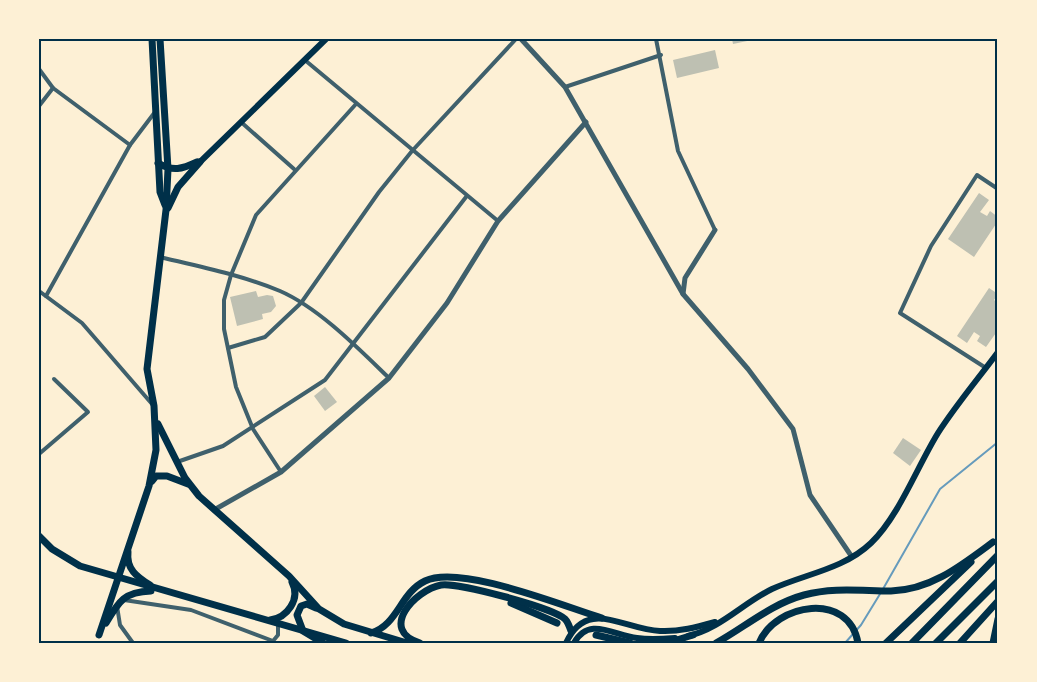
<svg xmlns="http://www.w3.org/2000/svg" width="1037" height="682" font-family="'Exo 2',sans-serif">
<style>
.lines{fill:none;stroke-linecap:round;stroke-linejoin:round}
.stream{stroke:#669bbc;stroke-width:2}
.building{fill:#bec0b2}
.minor{stroke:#3f606c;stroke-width:4}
.tertiary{stroke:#3f606c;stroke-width:5}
.secondary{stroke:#003049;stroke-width:6}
.primary{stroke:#003049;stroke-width:7}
.trunk{stroke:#003049;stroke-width:7}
.neatline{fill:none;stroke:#003049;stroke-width:2}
</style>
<rect width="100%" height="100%" fill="#fdf0d5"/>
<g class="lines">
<g class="stream">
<polyline points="883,589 940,489 998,442"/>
<polyline points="845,643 861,625 880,594"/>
</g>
</g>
<g class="building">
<polygon points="732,39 752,39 752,40 733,44"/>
<polygon points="715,50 719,68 677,78 673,60"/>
<polygon points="979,193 989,200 980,212 987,216 990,211 998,217 998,221 974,257 948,239"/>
<polygon points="989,288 998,294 994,300 998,303 998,330 986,347 977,341 980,336 974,332 967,343 957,336"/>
<polygon points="256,291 258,297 267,295 273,296 276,306 271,312 262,314 263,319 237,326 230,297"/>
<polygon points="325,387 337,402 325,411 314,396"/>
<polygon points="903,438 921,450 910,466 893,453"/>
</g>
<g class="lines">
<g class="minor">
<polyline points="656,39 678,151 715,230"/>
<polyline points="306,61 498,221"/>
<polyline points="39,69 53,88"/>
<polyline points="565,87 661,55"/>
<polyline points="39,106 53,88 130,145"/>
<polyline points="241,122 294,169"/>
<path d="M 160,257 C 200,267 242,275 280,291 C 319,308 359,349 389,378"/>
<polyline points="39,291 82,323 152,404"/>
<polyline points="46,296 130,145 155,112"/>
<polyline points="228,348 265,337 301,303 379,192 412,151 516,39"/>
<polyline points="986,368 900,313 931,246 977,175 998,189"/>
<polyline points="39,454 88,412 54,379"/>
<polyline points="177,462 223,446 325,380 466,197"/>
<polyline points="281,472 253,429 236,387 224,329 224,300 231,275 256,215 356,104"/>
<polyline points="124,600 191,610 273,641 278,635 278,624"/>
<polyline points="117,606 120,625 133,643"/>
</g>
<g class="tertiary">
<polyline points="521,39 565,87 683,294 748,369 793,429 810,495 852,557"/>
<polyline points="683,294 685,278 715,230"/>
<polyline points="214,510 281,472 389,378 447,303 498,221 586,122"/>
</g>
<g class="secondary">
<polyline points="200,162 326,39"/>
<path d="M 688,636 C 720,629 743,603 772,589 C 805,574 844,569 871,543 C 899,516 917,467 938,433 C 956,405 978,379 998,352"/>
<path d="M 566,643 C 587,597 624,630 660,631 C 679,632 697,627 715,622"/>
<path d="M 574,643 C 589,616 613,635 637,638 C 650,640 663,639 675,638"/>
</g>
<g class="primary">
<polyline points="152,39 160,192 165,205"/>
<path d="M 158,163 C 173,172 182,169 197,162"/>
<polyline points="168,208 178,187 200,162"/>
<polyline points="158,424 185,478 199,496 289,576 319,609 344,624 407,643"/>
<polyline points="152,481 156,476 167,476 188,484"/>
<polyline points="39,536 52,549 80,566 346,643"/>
<path d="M 128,552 C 126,569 137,577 150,585"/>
<polyline points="511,603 557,623"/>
<polyline points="316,608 307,604 301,606 297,615 303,631 323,643"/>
<path d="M 270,620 C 287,618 301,599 292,582"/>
<path d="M 106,623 C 119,601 124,592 151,591"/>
<path d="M 371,633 C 398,625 400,593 425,581 C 460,564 563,606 602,618"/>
<polyline points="99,635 149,486 156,450 154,406 147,369 166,210 168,169 160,39"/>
<polyline points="596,635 630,643"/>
<path d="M 420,643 C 378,630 415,590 441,585 C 457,582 554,608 565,619 C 568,622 570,628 571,631"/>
<polyline points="667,643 693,635"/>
</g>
<g class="trunk">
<path d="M 716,643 C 745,627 771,604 804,595 C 833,587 862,591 891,591 C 931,590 962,565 993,542"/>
<path d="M 759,643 C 776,603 849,591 858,643"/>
<polyline points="886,643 971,562"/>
<polyline points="912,643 998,555"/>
<polyline points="936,643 998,581"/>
<polyline points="960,643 998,601"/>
<polyline points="993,643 998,619"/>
</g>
</g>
<rect width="1037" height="682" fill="none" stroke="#fdf0d5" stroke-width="81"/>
<rect x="40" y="40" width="956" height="602" class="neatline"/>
</svg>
